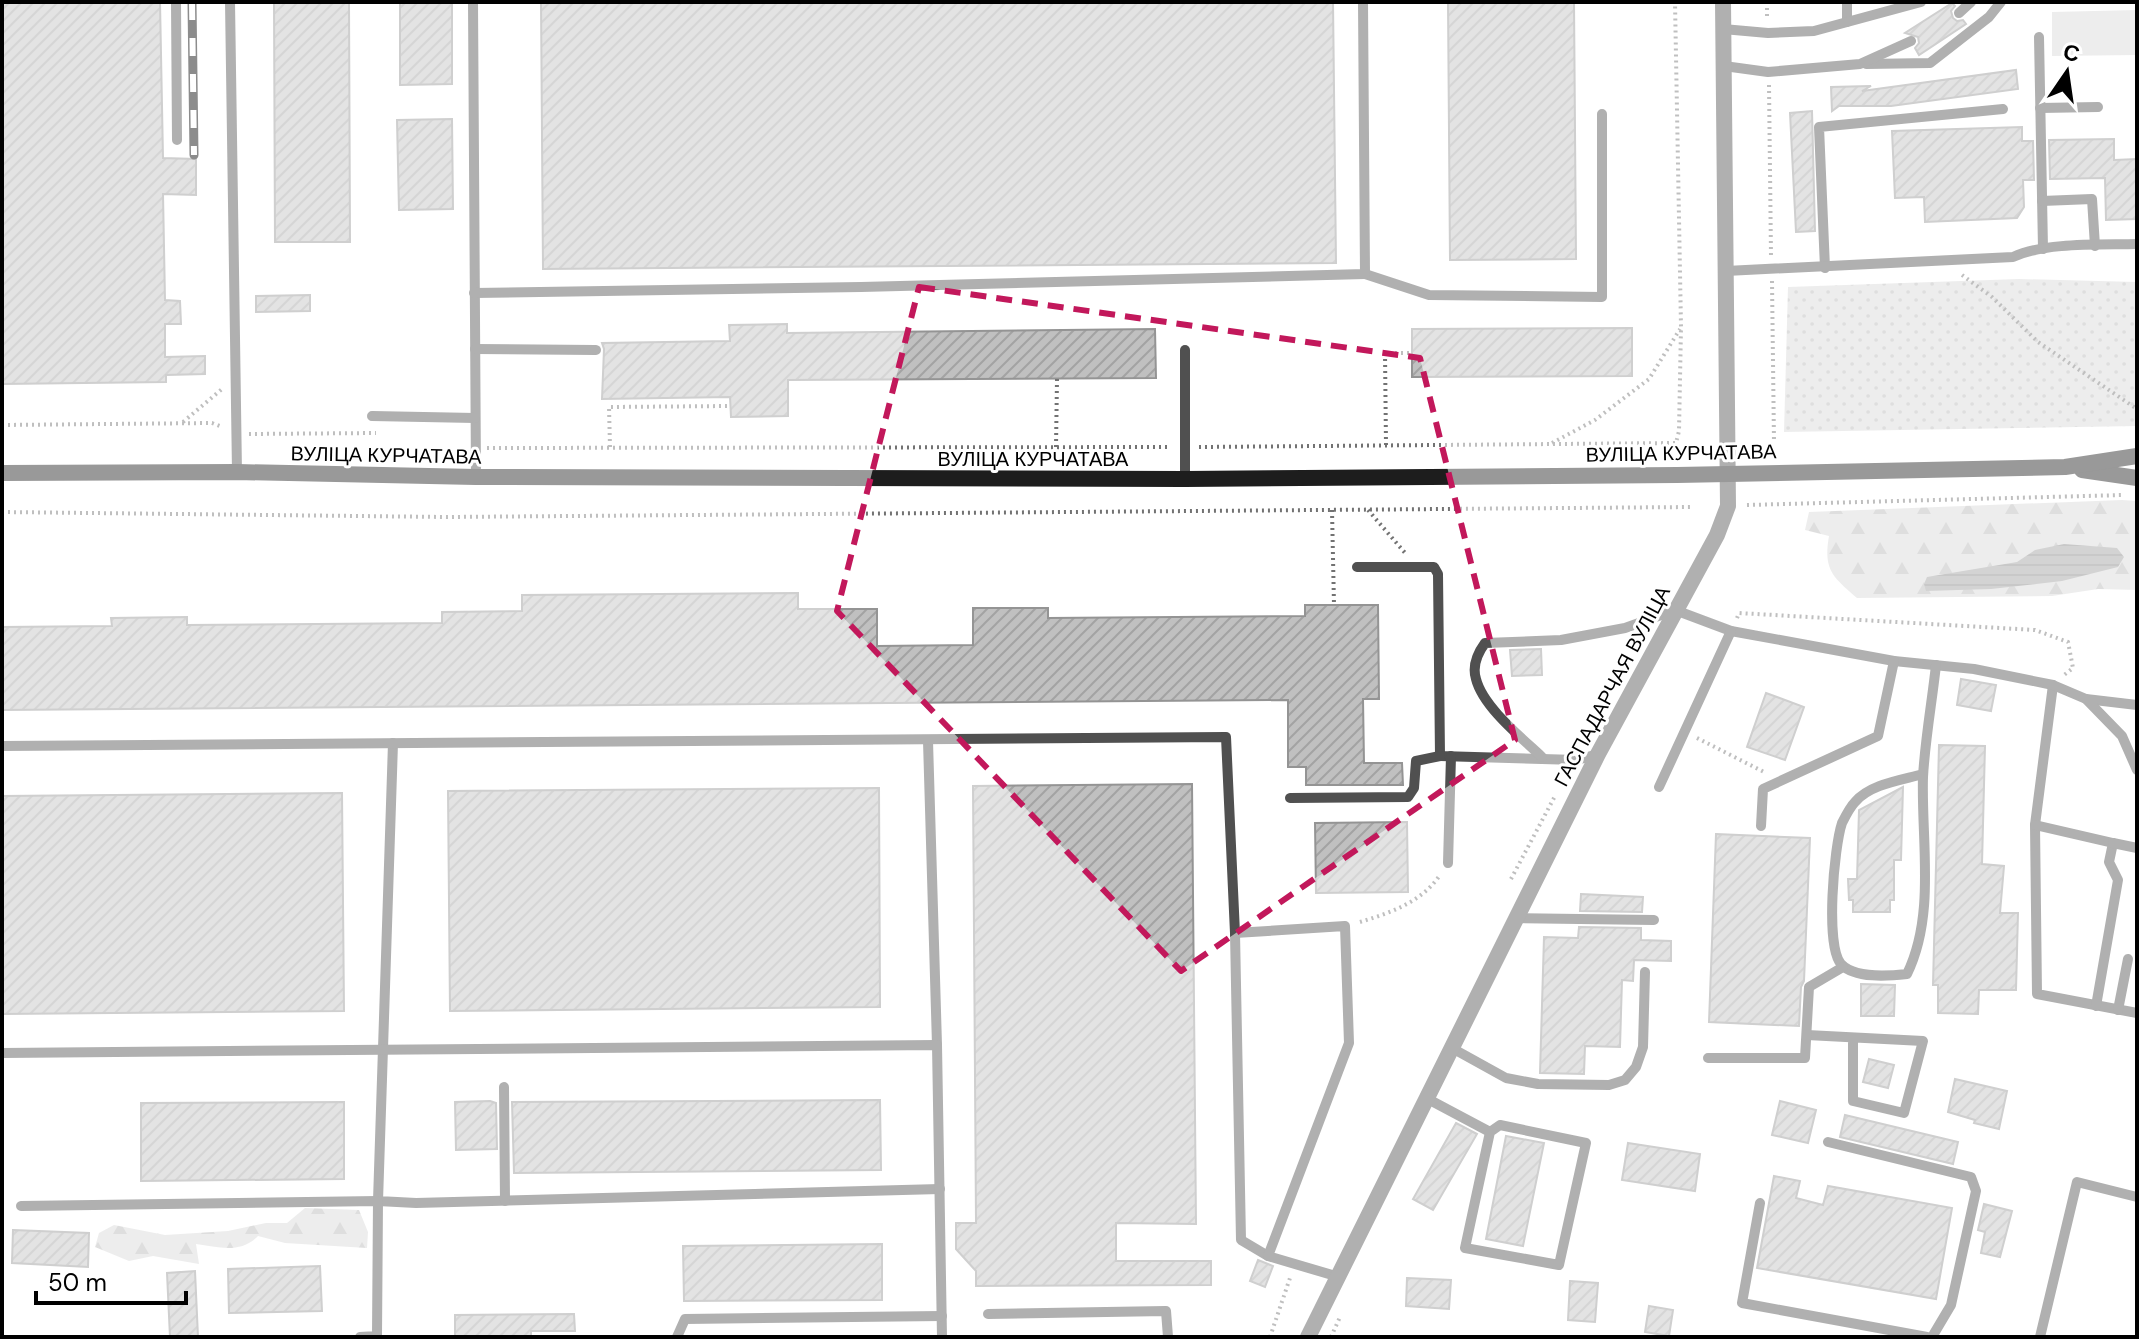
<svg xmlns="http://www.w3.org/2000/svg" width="2139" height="1339" font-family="'DM Sans',sans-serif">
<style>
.green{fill:url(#green-dots)}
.forest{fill:url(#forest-firs)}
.pitch{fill:#d7d7d7}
.water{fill:url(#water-rules)}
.building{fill:url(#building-hatch);stroke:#949494;stroke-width:2}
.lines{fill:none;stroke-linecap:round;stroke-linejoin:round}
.path{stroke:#727272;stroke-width:4;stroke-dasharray:2 4;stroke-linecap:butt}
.service{stroke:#505050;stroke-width:10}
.tertiary{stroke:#505050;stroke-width:16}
.secondary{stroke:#1d1d1d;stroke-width:16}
.rail-casing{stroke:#000;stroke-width:9}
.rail{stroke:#fff;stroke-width:6;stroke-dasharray:18;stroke-linecap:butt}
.marked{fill:none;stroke:#c2185b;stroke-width:6;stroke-dasharray:16 10;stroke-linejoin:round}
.labels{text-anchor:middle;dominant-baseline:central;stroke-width:6;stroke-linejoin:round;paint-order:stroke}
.street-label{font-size:20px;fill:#000;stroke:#fff}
</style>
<defs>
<pattern id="green-dots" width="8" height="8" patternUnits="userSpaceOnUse" patternTransform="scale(2)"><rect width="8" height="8" fill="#d7d7d7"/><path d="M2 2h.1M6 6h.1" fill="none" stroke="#b7b7b7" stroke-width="1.8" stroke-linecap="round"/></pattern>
<pattern id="forest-firs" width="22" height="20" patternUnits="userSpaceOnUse" patternTransform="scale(2)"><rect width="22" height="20" fill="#d7d7d7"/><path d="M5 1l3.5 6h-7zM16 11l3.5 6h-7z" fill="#b7b7b7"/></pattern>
<pattern id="water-rules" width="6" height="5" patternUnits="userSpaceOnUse" patternTransform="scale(2)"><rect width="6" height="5" fill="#9e9e9e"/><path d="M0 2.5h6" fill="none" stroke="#868686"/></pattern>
<pattern id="building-hatch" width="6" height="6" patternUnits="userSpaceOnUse" patternTransform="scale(2)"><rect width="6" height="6" fill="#c0c0c0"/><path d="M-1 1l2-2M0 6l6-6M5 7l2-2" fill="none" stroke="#a3a3a3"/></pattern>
</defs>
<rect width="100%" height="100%" fill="#fff"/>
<polygon class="green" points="2019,279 2137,282 2137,426 1784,432 1788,287"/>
<g class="forest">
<path d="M 2122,500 L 2137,501 L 2137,590 L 2098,589 L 2052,596 L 1857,598 C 1833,577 1823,570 1829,536 L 1805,530 L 1809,512 Z"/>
<path d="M 305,1208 L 359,1210 L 368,1232 L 367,1248 L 285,1243 L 258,1236 C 240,1254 219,1247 196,1244 L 199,1264 L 153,1256 L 129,1261 L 95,1247 L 99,1233 L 114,1225 L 165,1235 L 228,1231 L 266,1223 L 287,1223 Z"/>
</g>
<polygon class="pitch" points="2137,10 2137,55 2052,56 2052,12"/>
<polygon class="water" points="2064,544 2117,548 2124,557 2118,567 2062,581 1991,589 1926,591 1924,584 1927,577 2017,562 2035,550"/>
<g class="building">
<polygon points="2,2 160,2 163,158 196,159 196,195 163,194 165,300 180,301 181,324 165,324 165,357 205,356 205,374 166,375 166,382 2,384"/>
<polygon points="274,2 349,2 350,242 275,242"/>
<polygon points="400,2 452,2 452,84 400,85"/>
<polygon points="541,2 1333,2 1336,263 543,269"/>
<polygon points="1448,2 1574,2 1576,259 1450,260"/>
<polygon points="1952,3 1955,6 1951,11 1953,18 1957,21 1963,20 1966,24 1919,55 1915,48 1919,43 1918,37 1905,33"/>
<polygon points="2016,70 2018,89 1891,106 1839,106 1832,111 1831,87 1871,86 1862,91"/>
<polygon points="1812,111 1815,231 1796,232 1790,113"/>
<polygon points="452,119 453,209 399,210 397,120"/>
<polygon points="2022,127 2022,141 2033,141 2034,180 2023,180 2024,207 2017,218 1925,222 1924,197 1895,198 1892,131"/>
<polygon points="2114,139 2114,160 2137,159 2137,219 2106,220 2105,178 2050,179 2049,140"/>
<polygon points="310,295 310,311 256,312 256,296"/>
<polygon points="787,324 787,333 1155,329 1156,378 788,380 788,416 731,417 730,397 602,399 604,349 602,343 730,341 729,325"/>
<polygon points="1632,328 1632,376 1412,377 1412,329"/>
<polygon points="798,593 798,609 877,609 877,646 973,645 973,608 1048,608 1048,618 1305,616 1305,605 1378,605 1379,699 1363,699 1364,763 1402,763 1403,785 1306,785 1306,767 1288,767 1288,700 2,710 2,627 112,626 111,618 187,617 187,625 442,623 442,612 522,611 522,595"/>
<polygon points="1541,649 1542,675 1512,676 1510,650"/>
<polygon points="1961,679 1996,685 1991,711 1957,705"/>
<polygon points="1766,693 1804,707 1785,760 1747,747"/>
<polygon points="1939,745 1985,746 1982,864 2004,866 2000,913 2018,913 2016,990 1979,990 1978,1014 1938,1013 1938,985 1933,985"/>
<polygon points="1192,784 1196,1224 1116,1223 1116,1261 1211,1261 1211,1285 976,1286 976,1271 956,1249 956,1223 976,1223 973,786"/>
<polygon points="1903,787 1901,860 1894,860 1894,900 1890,900 1890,912 1853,912 1853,900 1849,900 1848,879 1857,879 1859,810"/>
<polygon points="879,788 880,1007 450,1011 448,791"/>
<polygon points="342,793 344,1011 2,1014 2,796"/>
<polygon points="1407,822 1408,892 1316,893 1315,823"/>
<polygon points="1716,834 1810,838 1804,981 1801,987 1799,1026 1709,1022"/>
<polygon points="1581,894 1643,897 1642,912 1580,911"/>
<polygon points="1579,927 1641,928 1641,940 1671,941 1671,961 1634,960 1633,981 1622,980 1620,1047 1585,1046 1584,1074 1540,1073 1544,937 1578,938"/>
<polygon points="1861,984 1895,985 1894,1016 1861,1016"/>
<polygon points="1869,1059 1894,1065 1888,1088 1863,1082"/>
<polygon points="1955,1079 2007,1091 1999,1129 1974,1123 1975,1120 1948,1112"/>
<polygon points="880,1100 881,1170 514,1173 512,1102"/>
<polygon points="490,1101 496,1103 497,1149 456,1150 455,1102"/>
<polygon points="1780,1101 1816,1110 1808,1143 1772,1135"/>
<polygon points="344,1102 344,1179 141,1181 141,1103"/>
<polygon points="1845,1115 1958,1142 1953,1164 1840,1137"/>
<polygon points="1456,1123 1477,1134 1433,1210 1413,1199"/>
<polygon points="1506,1136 1544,1143 1523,1246 1486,1239"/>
<polygon points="1628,1143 1700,1154 1695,1191 1622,1180"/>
<polygon points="1774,1176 1800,1181 1796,1198 1823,1205 1828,1186 1952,1208 1936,1299 1757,1268"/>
<polygon points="1984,1204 2012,1211 2000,1257 1981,1253 1985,1232 1978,1230"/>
<polygon points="13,1230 89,1233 88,1267 12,1263"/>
<polygon points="882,1244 882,1300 684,1301 683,1246"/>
<polygon points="1258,1260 1273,1266 1265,1287 1250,1281"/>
<polygon points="320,1266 322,1311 229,1313 228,1269"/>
<polygon points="195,1271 198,1337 170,1337 167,1273"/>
<polygon points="1407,1278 1451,1280 1449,1309 1406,1306"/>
<polygon points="1570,1281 1598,1283 1595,1322 1568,1320"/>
<polygon points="1649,1306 1673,1310 1669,1336 1645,1332"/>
<polygon points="574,1314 575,1331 531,1331 531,1337 455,1337 455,1315"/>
</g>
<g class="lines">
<g class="path">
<polyline points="1767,2 1767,20"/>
<polyline points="1769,85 1771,256"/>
<polyline points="1962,275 1992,297 2038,342 2137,409"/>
<polyline points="1772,281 1774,442"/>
<polyline points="183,422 222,389"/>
<polyline points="2,425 212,423 222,427"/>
<polyline points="249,434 376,433"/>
<polyline points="1552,443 1595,420 1649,379 1680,329"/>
<polyline points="1386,445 1385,353 1412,353"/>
<polyline points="610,447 609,407 730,406"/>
<polyline points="1056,447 1057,379"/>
<polyline points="1199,447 1676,443 1679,431 1681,327 1675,2"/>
<polyline points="487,448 1171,447"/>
<polyline points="1747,505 2123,495"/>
<polyline points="1332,510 1334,605"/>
<polyline points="1368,510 1406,554"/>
<polyline points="2,512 446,517 1692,507"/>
<polyline points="1737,618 1739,613 2035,630 2068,642 2073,668 2064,675"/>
<polyline points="1697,738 1764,772"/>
<polyline points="1511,879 1555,796"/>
<path d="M 1360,922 C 1390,913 1422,902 1440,875"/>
<polyline points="1270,1337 1291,1275"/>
<polyline points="1331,1337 1340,1317"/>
</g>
<g class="service">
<polyline points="176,2 177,140"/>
<polyline points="230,2 237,472"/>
<polyline points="473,2 476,477"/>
<polyline points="1847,2 1847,22"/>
<polyline points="1959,13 1971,2"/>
<polyline points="1723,29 1768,33 1814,31 1921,2"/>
<polyline points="2039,37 2043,249"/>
<polyline points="1866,64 1930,63 1989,17 2001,2"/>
<polyline points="1724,66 1768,72 1860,64 1911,41"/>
<polyline points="2040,108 2098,107"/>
<polyline points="2042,201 2092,199 2095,246"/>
<polyline points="1825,268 1819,127 2003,109"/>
<path d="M 1726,271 L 2013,257 C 2046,242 2100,245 2137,244"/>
<polyline points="1365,274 1429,295 1602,297 1602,114"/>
<polyline points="474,293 861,287 1365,274 1363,2"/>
<polyline points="475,349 596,350"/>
<polyline points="372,416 475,418"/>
<polyline points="1185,479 1185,350"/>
<polyline points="1357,567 1434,567 1438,574 1440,756 1577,760 1598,754"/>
<polyline points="2053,685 2035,825 2037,994 2137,1013"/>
<polyline points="2086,699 2137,705"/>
<polyline points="928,741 937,1045"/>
<polyline points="393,743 378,1201 416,1203 940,1189"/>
<polyline points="2,746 1226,737 1235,933 1241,1240 1268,1256"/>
<path d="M 1542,757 C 1522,738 1483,707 1476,679 C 1472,666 1477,654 1485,643 L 1561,640 L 1625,628 L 1675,610 L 1731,631 L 1894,661 L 1974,669 L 2053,685 L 2086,699 L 2122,736 L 2137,770"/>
<path d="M 1923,774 C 1902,780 1870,784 1855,802 C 1850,807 1845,817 1842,823 C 1834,847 1825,946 1841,964 C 1855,979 1889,976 1907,974 C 1936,915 1921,840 1923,777 C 1925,740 1932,702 1936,665"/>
<polyline points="1659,787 1731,631"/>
<polyline points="1290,798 1408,797 1414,788 1416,761 1440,756"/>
<polyline points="2035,825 2113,843 2109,862 2118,880 2096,1006"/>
<polyline points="1761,826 1763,789 1878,736 1894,661"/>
<polyline points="2113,843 2137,848"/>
<polyline points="1448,863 1451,756"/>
<polyline points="1515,918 1654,920"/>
<polyline points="1235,933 1345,926 1349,1043 1268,1256 1339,1277"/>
<polyline points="2118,1010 2128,959"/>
<polyline points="1807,1035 1923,1041 1904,1113 1853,1101 1853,1038"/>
<polyline points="1450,1047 1506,1078 1538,1084 1609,1085 1625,1080 1636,1067 1643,1047 1645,972"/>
<polyline points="2,1053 937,1045 942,1337"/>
<polyline points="1708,1058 1805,1058 1809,987 1843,967"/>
<polyline points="504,1087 505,1201"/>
<polyline points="1426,1098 1490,1132 1465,1248 1559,1265 1586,1143 1500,1125 1490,1132"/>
<polyline points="1828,1142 1971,1177 1976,1191 1951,1305 1932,1337"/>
<polyline points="1760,1203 1742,1303 1927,1337"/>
<polyline points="21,1206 378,1201 377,1336 360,1337"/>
<polyline points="988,1314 1166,1311 1168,1337"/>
<polyline points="677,1337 685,1319 942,1316"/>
<polyline points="2040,1337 2077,1182 2137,1197"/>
</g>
<polyline class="tertiary" points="1308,1337 1598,754 1717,535 1728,506 1723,2"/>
<g class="secondary">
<polyline points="2082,470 2137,478"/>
<polyline points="2,473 237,472 476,477 1185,479 1677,475 2065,467 2137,456"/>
</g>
<defs>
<polyline id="rail" points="192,2 194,155"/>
</defs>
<use href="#rail" class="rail-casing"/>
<use href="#rail" class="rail"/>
</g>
<path d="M0 0H2139V1339H0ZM 919,287 L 1420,358 L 1515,740 L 1181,971 L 837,611 Z" fill="#fff" fill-opacity=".55" fill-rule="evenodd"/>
<path class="marked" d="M 919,287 L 1420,358 L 1515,740 L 1181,971 L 837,611 Z"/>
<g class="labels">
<g class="street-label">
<text transform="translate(1681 453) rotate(-1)">ВУЛІЦА КУРЧАТАВА</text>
<text transform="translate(386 455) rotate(1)">ВУЛІЦА КУРЧАТАВА</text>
<text x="1033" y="459">ВУЛІЦА КУРЧАТАВА</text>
<text transform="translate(1612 686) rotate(-62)">ГАСПАДАРЧАЯ ВУЛІЦА</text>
</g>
</g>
<rect width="2139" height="1339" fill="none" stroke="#000000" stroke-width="8"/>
<g transform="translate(2067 72) rotate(13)" stroke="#ffffff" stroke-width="6" paint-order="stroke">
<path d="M0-6L14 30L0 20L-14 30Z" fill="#000000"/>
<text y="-12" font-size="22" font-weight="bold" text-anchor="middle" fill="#000000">С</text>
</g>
<path d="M36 1291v12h150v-12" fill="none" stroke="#000000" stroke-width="4"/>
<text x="48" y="1291" font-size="24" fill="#000000" stroke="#ffffff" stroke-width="6" paint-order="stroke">50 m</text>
</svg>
